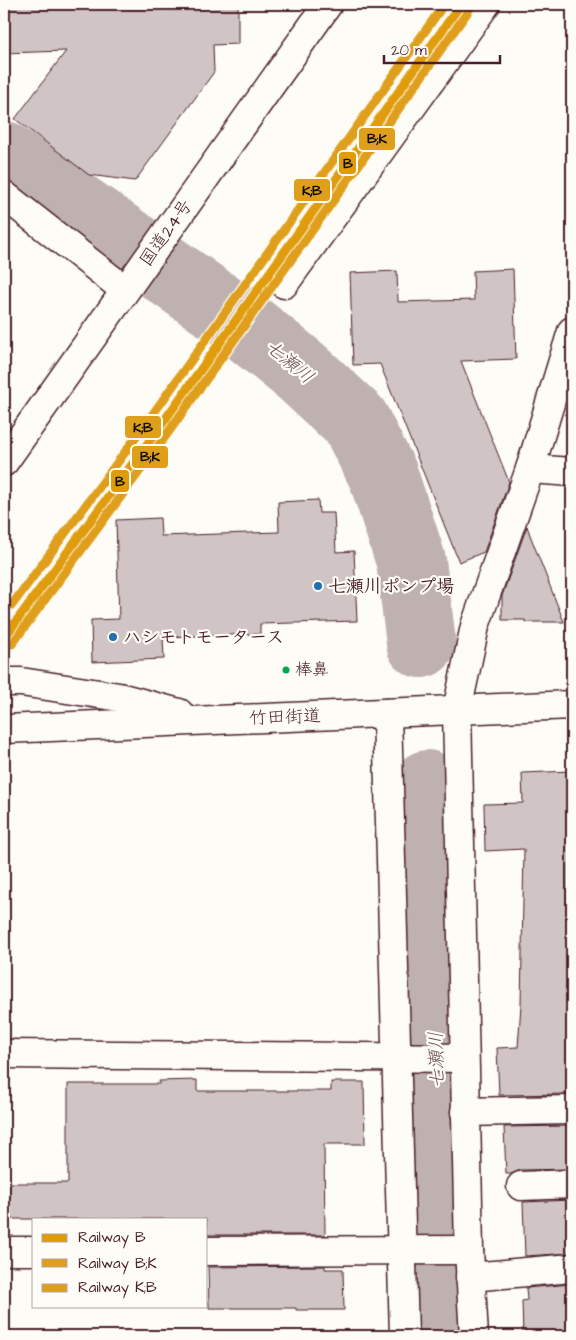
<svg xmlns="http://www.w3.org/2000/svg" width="576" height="1340" font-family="'Architects Daughter','Klee One',sans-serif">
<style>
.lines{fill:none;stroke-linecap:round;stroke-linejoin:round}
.river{stroke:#c0b1b1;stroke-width:70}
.building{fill:#d0c5c4;stroke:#4a1f2b}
.minor-casing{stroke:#4a1f2b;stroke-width:31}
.major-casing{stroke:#4a1f2b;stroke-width:31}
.highway-casing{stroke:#4a1f2b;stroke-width:31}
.minor{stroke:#fdfcf7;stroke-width:28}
.major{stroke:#fdfcf7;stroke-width:28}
.highway{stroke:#fdfcf7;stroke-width:28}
.rail-1-casing{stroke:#fdfcf7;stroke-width:12}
.rail-2-casing{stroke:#fdfcf7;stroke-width:12}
.rail-3-casing{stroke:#fdfcf7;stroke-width:12}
.rail-1{stroke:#e09c08;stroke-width:9}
.rail-2{stroke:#df9f1b;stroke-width:9}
.rail-3{stroke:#df9f1b;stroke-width:9}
.poi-dot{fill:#1f6fb2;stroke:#fdfcf7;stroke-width:2}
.bus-dot{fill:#00a651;stroke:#fdfcf7;stroke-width:2}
.labels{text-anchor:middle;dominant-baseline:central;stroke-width:4.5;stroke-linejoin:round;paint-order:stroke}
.bus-label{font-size:17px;fill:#4a1f2b;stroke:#fdfcf7;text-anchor:start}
.street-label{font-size:18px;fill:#4a1f2b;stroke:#fdfcf7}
.poi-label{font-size:18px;font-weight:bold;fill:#4a1f2b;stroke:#fdfcf7;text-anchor:start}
.water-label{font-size:19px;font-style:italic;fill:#73525a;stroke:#fdfcf7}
.line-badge{stroke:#fdfcf7;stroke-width:2}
.pale-badge-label{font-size:14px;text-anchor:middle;font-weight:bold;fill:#111}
</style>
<rect width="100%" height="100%" fill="#fdfcf7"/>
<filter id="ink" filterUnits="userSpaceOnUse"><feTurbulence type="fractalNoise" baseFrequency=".02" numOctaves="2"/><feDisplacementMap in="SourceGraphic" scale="10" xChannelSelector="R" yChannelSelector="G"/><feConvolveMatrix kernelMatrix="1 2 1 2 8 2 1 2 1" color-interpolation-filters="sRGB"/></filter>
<g filter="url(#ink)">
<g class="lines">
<g class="river">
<polyline points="4,156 244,325 302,372 355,421 383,475 411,561 421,643"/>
<polyline points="427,785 448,1336"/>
</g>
</g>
<g class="building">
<polygon points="4,4 238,4 238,44 213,45 214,72 135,181 89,175 15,119 66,51 4,53"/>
<polygon points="513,269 516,359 461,361 509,482 484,552 459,562 380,364 353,365 350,273 397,271 398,302 474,300 473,271"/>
<polygon points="318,500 319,513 334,513 336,552 354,551 357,621 260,624 260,634 163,637 164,659 92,662 91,620 119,619 116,520 160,518 161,536 279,532 278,502"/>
<polygon points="527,526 530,535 564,622 525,622 525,620 502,620 502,596"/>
<polygon points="572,771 572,1086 570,1086 570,1094 499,1095 497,1048 518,1047 521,1005 524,849 485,851 484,804 523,803 522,773"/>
<polygon points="197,1080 197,1091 331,1091 331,1082 364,1082 365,1144 324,1144 325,1235 207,1235 206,1219 4,1219 4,1183 68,1183 68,1084 159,1084 159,1081"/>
<polygon points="572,1126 572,1169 520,1170 511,1174 506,1174 504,1127"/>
<polygon points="572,1200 572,1253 525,1256 523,1202"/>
<polygon points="325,1266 325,1269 343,1269 344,1310 296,1310 296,1308 209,1308 208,1267"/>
<polygon points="572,1284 572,1336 523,1336 522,1301 527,1300 526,1288"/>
</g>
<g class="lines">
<defs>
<g id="minor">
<polyline points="4,195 125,290"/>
<polyline points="284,284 486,4"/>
<polyline points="530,469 572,472"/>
<polyline points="387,713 404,1336"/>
<polyline points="4,1054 464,1058"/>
<polyline points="465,1112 572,1110"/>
<polyline points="521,1186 572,1184"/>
<polyline points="4,1251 34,1251"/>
<polyline points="206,1251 469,1250"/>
<polyline points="470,1277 572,1268"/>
<polyline points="474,1336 469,1250 457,710 475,626 530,469 572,331"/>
</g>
<g id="major">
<polyline points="4,682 21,682 119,697 179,713"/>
<polyline points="4,729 572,705"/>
</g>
<polyline id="highway" points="4,462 328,4"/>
</defs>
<use href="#minor" class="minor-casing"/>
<use href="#major" class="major-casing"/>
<use href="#highway" class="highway-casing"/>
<use href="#minor" class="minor"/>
<use href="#major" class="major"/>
<use href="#highway" class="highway"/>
<defs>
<polyline id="rail-1" points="4,638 159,428 461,4"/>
<polyline id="rail-2" points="12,644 167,434 469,10"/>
<polyline id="rail-3" points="12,605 148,421 440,10"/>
</defs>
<use href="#rail-1" class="rail-1-casing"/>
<use href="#rail-2" class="rail-2-casing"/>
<use href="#rail-3" class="rail-3-casing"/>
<use href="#rail-1" class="rail-1"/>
<use href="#rail-2" class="rail-2"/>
<use href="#rail-3" class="rail-3"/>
</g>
</g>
<g class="poi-dot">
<circle cx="318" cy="586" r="5"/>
<circle cx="113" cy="637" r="5"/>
</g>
<circle class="bus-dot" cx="286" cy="670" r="4.5"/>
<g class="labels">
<g class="bus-label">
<text x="295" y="670">棒鼻</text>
</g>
<g class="street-label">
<text transform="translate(166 233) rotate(-55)">国道24号</text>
<text transform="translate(285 717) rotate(-2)">竹田街道</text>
</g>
<g class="poi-label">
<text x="328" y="586">七瀬川ポンプ場</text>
<text x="123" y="637">ハシモトモータース</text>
</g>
<g class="water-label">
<text transform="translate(289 362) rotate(40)">七瀬川</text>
<text transform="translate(437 1060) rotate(-92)">七瀬川</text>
</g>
</g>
<g class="line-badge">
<rect x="358" y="127" width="38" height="24" rx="5" fill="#df9f1b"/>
<rect x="338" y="151" width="19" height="24" rx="5" fill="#e09c08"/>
<rect x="293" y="178" width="38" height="24" rx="5" fill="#df9f1b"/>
<rect x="124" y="415" width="38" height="24" rx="5" fill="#df9f1b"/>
<rect x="131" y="445" width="38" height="24" rx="5" fill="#df9f1b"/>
<rect x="110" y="469" width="20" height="24" rx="5" fill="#e09c08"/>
</g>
<g class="pale-badge-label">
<text x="377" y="143">B;K</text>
<text x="348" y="168">B</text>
<text x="312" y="195">K;B</text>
<text x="143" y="432">K;B</text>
<text x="150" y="461">B;K</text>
<text x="120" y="486">B</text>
</g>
<rect width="576" height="1340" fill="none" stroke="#fdfcf7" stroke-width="20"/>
<rect x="10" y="10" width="556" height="1320" fill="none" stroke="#4a1f2b" stroke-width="2" filter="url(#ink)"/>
<rect x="32" y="1218" width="175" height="90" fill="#fdfcf7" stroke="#b5a4a5"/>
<rect x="42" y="1234" width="25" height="8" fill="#e09c08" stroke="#b5a4a5"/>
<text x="78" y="1242" font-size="15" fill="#4a1f2b">Railway B</text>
<rect x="42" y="1259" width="25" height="8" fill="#df9f1b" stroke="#b5a4a5"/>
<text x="78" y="1268" font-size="15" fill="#4a1f2b">Railway B;K</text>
<rect x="42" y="1284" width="25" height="8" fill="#df9f1b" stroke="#b5a4a5"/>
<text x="78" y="1292" font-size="15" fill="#4a1f2b">Railway K;B</text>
<path d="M384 55v8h116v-8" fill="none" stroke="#4a1f2b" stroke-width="2.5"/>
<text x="391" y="55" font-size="15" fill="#4a1f2b" stroke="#fdfcf7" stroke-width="4" paint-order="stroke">20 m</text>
</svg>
